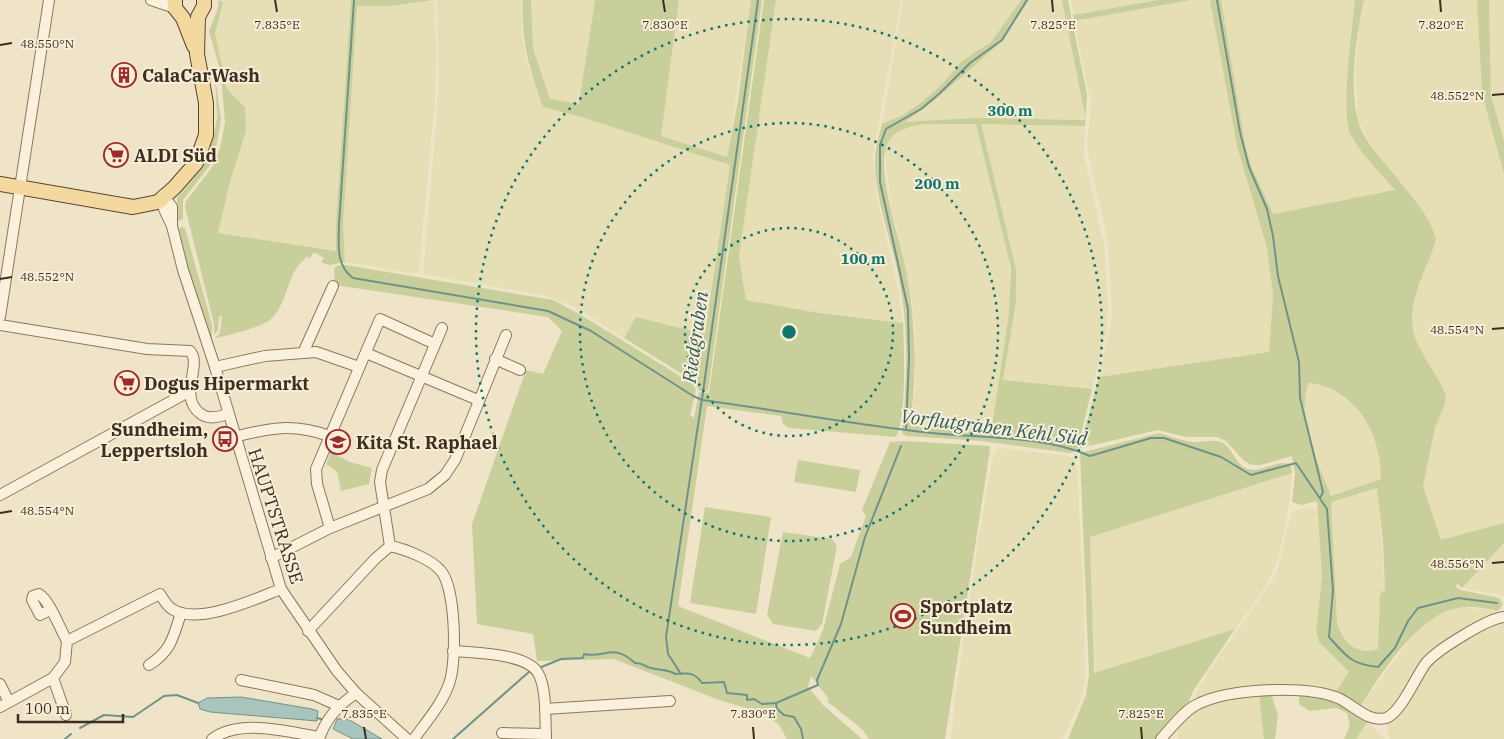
<svg xmlns="http://www.w3.org/2000/svg" width="1504" height="739" font-family="'IBM Plex Serif',serif">
<style>
.farmland{fill:#e6deb5}
.green{fill:#c9cf9b;fill-rule:evenodd}
.water{fill:#a9c4bc;stroke:#6f938a}
.lines{fill:none;stroke-linecap:round;stroke-linejoin:round}
.stream{stroke:#6f938a;stroke-width:2}
.minor-casing{stroke:#8d765c;stroke-width:12}
.major-casing{stroke:#5b4430;stroke-width:16}
.minor{stroke:#faf1dc;stroke-width:10}
.major{stroke:#f3d9a0;stroke-width:14}
.ticks{fill:none;stroke:#3d2e20;stroke-width:2}
.ring{fill:none;stroke:#0f766e;stroke-width:2.5;stroke-dasharray:2.5 5}
.labels{text-anchor:middle;dominant-baseline:central;stroke-width:4;stroke-linejoin:round;paint-order:stroke}
.poi-label{font-size:18px;font-weight:bold;fill:#3d2e20;stroke:#f7eed8;text-anchor:start}
.street-label{font-size:18px;fill:#3d2e20;stroke:#f7eed8}
.water-label{font-size:19px;font-style:italic;fill:#2f5d5a;stroke:#f7eed8}
.ticks-label{font-size:12px;text-anchor:middle;fill:#3d2e20;stroke:#f7eed8;stroke-width:4;stroke-linejoin:round;paint-order:stroke}
.centre{fill:#0f766e;stroke:#f7eed8;stroke-width:2.5}
.ring-label{font-size:15px;text-anchor:middle;font-weight:bold;fill:#0f766e;stroke:#f7eed8;stroke-width:4;stroke-linejoin:round;paint-order:stroke}
</style>
<rect width="100%" height="100%" fill="#f0e4c8"/>
<g class="farmland">
<polygon points="223,0 351,0 336,224 337,251 218,233 230,182 246,131 245,107 227,89 215,34"/>
<polygon points="434,0 436,49 435,101 419,270 416,274 345,262 343,225 357,6 391,6"/>
<polygon points="437,0 523,0 521,31 527,63 543,107 578,116 730,165 705,334 636,317 624,338 574,307 546,296 423,274 439,88"/>
<polygon points="531,0 595,0 580,104 550,99 533,49"/>
<polygon points="679,0 751,0 727,158 661,136"/>
<polygon points="776,0 901,0 873,154 877,198 898,288 903,323 819,313 746,300 739,257"/>
<polygon points="903,0 1021,0 991,42 963,60 942,84 922,102 903,115 882,124"/>
<polygon points="1029,0 1062,0 1086,120 977,118 904,123 929,105 990,52 1002,41"/>
<polygon points="1071,0 1158,0 1073,15"/>
<polygon points="1191,0 1210,0 1237,146 1267,248 1273,295 1269,352 1099,377 1112,318 1109,256 1105,227 1088,155 1087,144 1091,103 1074,21"/>
<polygon points="1221,0 1355,0 1350,36 1357,145 1396,190 1273,214 1251,166 1245,144"/>
<polygon points="1364,0 1477,0 1482,94 1504,174 1504,523 1441,540 1423,486 1435,428 1445,404 1446,396 1418,346 1412,331 1411,317 1413,303 1435,243 1416,202 1374,150 1358,120 1355,73 1359,20"/>
<polygon points="1489,0 1504,0 1504,141 1491,96"/>
<polygon points="980,123 1085,126 1084,155 1104,244 1108,302 1107,328 1092,389 1003,380 1016,302 1016,269"/>
<polygon points="925,124 976,124 1008,252 1011,286 1009,313 991,433 910,427 915,393 915,325 907,273 890,201 885,150 889,140 898,131"/>
<polygon points="1309,382 1334,390 1352,403 1368,423 1377,442 1381,462 1381,479 1331,496 1312,447 1304,412 1304,400"/>
<polygon points="1000,448 1069,456 1074,458 1077,464 1084,600 1085,681 1083,694 1063,739 951,739 955,698 977,548 993,456 996,450"/>
<polygon points="1292,473 1289,505 1279,555 1272,574 1263,591 1235,629 1094,673 1090,537"/>
<polygon points="1378,488 1385,591 1380,594 1378,649 1368,653 1355,649 1341,636 1337,623 1331,502"/>
<polygon points="1308,507 1317,509 1322,578 1316,631 1319,642 1349,672 1335,693 1307,688 1198,698 1196,696 1198,689 1217,659 1272,582 1279,565 1291,512"/>
<polygon points="1504,543 1504,596 1462,588"/>
<polygon points="1464,607 1498,611 1443,643 1388,714 1380,716 1360,707 1414,634 1431,620 1451,610"/>
<polygon points="1504,620 1504,739 1390,739 1387,730 1390,719 1436,655 1488,625"/>
<polygon points="1259,694 1264,739 1178,739 1177,726 1197,709 1211,702"/>
<polygon points="1368,721 1385,739 1356,739"/>
</g>
<g class="green">
<path d="M 219,0 L 223,2 L 215,34 L 227,89 L 245,107 L 246,131 L 230,182 L 218,233 L 336,251 L 336,224 L 351,0 L 433,0 L 391,6 L 357,6 L 343,225 L 345,262 L 329,265 L 321,262 L 324,258 L 314,252 L 310,258 L 307,257 C 286,272 289,303 270,320 C 259,328 228,335 214,339 L 220,333 L 222,316 L 219,317 L 218,330 L 214,335 L 214,324 L 185,207 L 186,201 L 213,166 L 220,148 L 225,123 L 221,73 L 209,31 L 217,11 Z"/>
<path d="M 523,0 L 531,0 L 533,49 L 550,99 L 579,104 L 595,0 L 679,0 L 661,136 L 727,157 L 738,101 L 751,0 L 762,0 L 708,391 L 699,391 L 695,382 L 624,338 L 636,317 L 705,334 L 730,165 L 578,116 L 543,107 C 529,67 521,43 523,0 Z"/>
<path d="M 764,0 L 776,0 L 739,257 L 746,300 L 819,313 L 903,323 C 904,348 907,417 896,437 L 802,429 L 789,428 L 783,424 L 781,416 L 707,406 L 678,606 L 810,658 L 823,630 L 840,564 L 851,557 L 866,516 L 862,510 L 890,442 L 906,441 L 989,446 L 990,450 L 945,739 L 869,739 L 863,730 L 828,702 L 828,698 L 811,676 L 808,687 L 824,706 L 862,739 L 787,739 L 779,725 L 766,714 L 719,700 L 614,659 L 537,661 L 533,634 L 477,624 L 472,524 L 526,370 L 543,374 L 562,331 L 548,317 L 335,285 L 334,270 L 336,266 L 346,265 L 553,300 L 581,315 L 693,384 L 696,390 L 690,415 L 694,418 L 699,392 L 709,393 Z"/>
<path d="M 1021,0 L 1029,0 L 1002,41 L 990,52 L 929,105 L 905,122 L 977,118 L 1086,120 L 1064,11 L 1062,0 L 1068,0 L 1087,95 L 1085,126 L 981,124 L 1016,269 L 1016,302 L 1003,380 L 1092,389 L 1077,450 L 1070,453 L 981,441 L 906,436 L 902,433 C 907,384 909,332 900,284 C 893,242 874,200 875,157 C 876,146 879,135 882,124 L 903,115 L 922,102 L 942,84 L 963,60 L 991,42 ZM 925,124 L 976,124 L 1011,268 L 1009,313 L 991,433 L 910,426 C 917,375 916,327 907,275 C 902,245 877,176 886,148 C 891,130 908,127 925,124 Z"/>
<polygon points="1158,0 1191,0 1074,21 1073,15"/>
<path d="M 1210,0 L 1221,0 L 1245,144 L 1251,166 L 1273,214 L 1395,190 C 1380,172 1360,154 1350,133 C 1341,113 1352,25 1355,0 L 1364,0 C 1356,35 1347,95 1361,129 C 1369,147 1385,163 1397,178 C 1411,196 1430,216 1436,239 C 1427,274 1400,308 1418,345 C 1427,363 1439,378 1446,396 L 1445,404 L 1435,428 L 1423,486 L 1441,540 L 1504,523 L 1504,543 L 1462,588 L 1458,584 L 1455,586 L 1461,590 L 1499,598 L 1503,604 L 1498,611 C 1487,609 1475,606 1464,607 C 1419,611 1382,673 1360,707 L 1335,693 L 1349,672 L 1319,642 L 1316,631 L 1322,578 L 1317,501 L 1302,505 L 1292,502 L 1295,475 L 1292,456 L 1261,465 L 1252,465 L 1244,461 L 1226,441 L 1217,437 L 1186,437 L 1158,430 L 1080,448 L 1099,377 L 1269,352 L 1273,295 L 1267,248 L 1237,146 ZM 1309,382 C 1317,385 1327,386 1335,391 C 1367,408 1381,444 1381,479 L 1331,496 C 1318,461 1295,419 1309,382 ZM 1377,488 L 1383,541 L 1385,590 L 1380,594 L 1378,649 C 1357,656 1343,643 1337,623 L 1331,502 Z"/>
<polygon points="1477,0 1489,0 1491,96 1504,141 1504,174 1482,94"/>
<polygon points="215,77 221,119 216,148 211,164 183,200 183,219 178,221 177,198 199,172 213,140 217,117"/>
<polygon points="181,227 185,228 212,325 212,346 187,269 178,231"/>
<path d="M 1159,433 C 1170,436 1182,441 1193,442 C 1202,442 1212,439 1221,442 C 1233,447 1235,465 1248,469 C 1263,473 1277,459 1290,464 L 1292,473 L 1090,537 L 1094,673 L 1235,629 L 1193,691 L 1186,709 L 1156,739 L 1068,739 L 1086,695 L 1089,675 L 1080,453 Z"/>
<polygon points="331,452 350,462 372,468 369,484 341,491 337,472 326,464"/>
<polygon points="798,460 860,470 856,492 794,482"/>
<polygon points="705,507 771,517 756,614 690,603"/>
<polygon points="783,532 832,539 837,546 822,624 816,631 773,624 767,615"/>
<polygon points="1299,692 1332,698 1368,721 1356,739 1344,739 1350,726 1347,713 1337,708 1309,711 1299,704"/>
<polygon points="1259,694 1271,694 1278,715 1275,739 1264,739"/>
</g>
<g class="water">
<polygon points="241,697 312,709 318,711 317,721 210,712 200,709 198,703 207,698"/>
<polygon points="337,719 348,719 382,739 353,739 333,729"/>
</g>
<g class="lines">
<g class="stream">
<path d="M 354,0 L 339,224 C 339,243 335,265 353,278 L 548,311 L 591,331 L 693,396 L 702,400 C 778,410 855,425 932,433 C 981,438 1046,436 1090,456 L 1151,438 L 1164,438 L 1221,457 L 1251,475 L 1296,463 L 1327,509 L 1333,590 L 1329,637 C 1347,657 1351,664 1378,667 L 1395,648 L 1408,621 L 1418,608 L 1458,598 L 1497,603"/>
<polyline points="1217,0 1240,132 1249,167 1267,209 1273,236 1278,276 1299,362 1300,398 1323,492 1320,498"/>
<polyline points="906,430 909,359 908,309 880,182 880,145 886,129 921,109 940,93 970,63 1002,40 1027,0"/>
<path d="M 539,668 L 561,659 L 583,658 L 584,654 C 605,659 612,642 635,663 C 642,662 644,667 651,668 C 662,671 665,668 676,674 C 689,673 694,672 702,683 L 724,682 L 727,693 L 747,695 L 747,700 L 754,699 L 762,704 L 776,703 L 777,709 L 784,715 L 794,717 L 801,729 L 803,739"/>
<polyline points="681,674 668,654 666,637 703,392 758,0"/>
<polyline points="776,703 818,685 817,680 841,624 865,537 901,446"/>
<polyline points="317,718 325,720"/>
<polyline points="80,728 104,715 133,717 164,696 177,695 198,703"/>
<polyline points="65,739 71,734"/>
<polyline points="453,739 530,671"/>
</g>
<defs>
<g id="minor">
<polyline points="151,0 175,8"/>
<polyline points="163,195 172,207 172,226 183,270 215,367 281,589 337,671 356,693 407,739"/>
<polyline points="163,195 164,209 172,226"/>
<polyline points="0,317 49,0"/>
<path d="M 0,325 L 147,349 L 190,351 C 203,365 177,397 201,414 C 209,420 219,417 227,414"/>
<polyline points="303,353 333,286"/>
<polyline points="366,353 478,400"/>
<polyline points="495,359 520,370"/>
<polyline points="215,367 265,356 316,352 359,367"/>
<path d="M 234,437 C 270,428 293,423 329,436"/>
<polyline points="0,495 190,391"/>
<polyline points="330,528 317,484 316,469 380,319 435,344"/>
<path d="M 390,546 C 405,549 431,559 441,571 C 456,589 457,663 449,684 C 442,704 426,722 414,739"/>
<polyline points="271,558 330,528 428,489 445,475 455,460 506,335"/>
<path d="M 50,610 L 40,615 L 32,600 L 33,596 L 39,594 C 50,601 60,629 67,641"/>
<polyline points="308,631 375,559 390,546 380,482 382,470 442,328"/>
<path d="M 453,651 C 474,653 526,653 538,673 C 547,688 545,721 546,739"/>
<path d="M 149,665 C 171,651 173,638 181,613"/>
<polyline points="53,678 66,715"/>
<polyline points="241,680 314,695 339,706"/>
<polyline points="0,684 9,702"/>
<path d="M 0,707 L 53,678 L 65,662 L 67,641 L 160,594 C 163,599 167,606 172,609 C 197,626 255,599 281,589"/>
<polyline points="545,709 670,701"/>
<polyline points="502,733 546,734"/>
<path d="M 212,739 C 241,718 287,732 319,737"/>
<path d="M 319,739 C 326,718 338,706 356,693"/>
<path d="M 1161,739 C 1171,728 1183,712 1196,705 C 1228,688 1306,685 1338,698 C 1354,705 1368,723 1386,718 C 1401,713 1416,676 1426,663 C 1437,650 1488,618 1504,617"/>
</g>
<g id="major">
<polyline points="175,0 175,8 183,18 194,46"/>
<polyline points="0,184 133,207 158,202 174,188 196,163 206,135 206,103 197,54 198,17 204,6 204,0"/>
</g>
</defs>
<use href="#minor" class="minor-casing"/>
<use href="#major" class="major-casing"/>
<use href="#minor" class="minor"/>
<use href="#major" class="major"/>
</g>
<path class="ticks" d="M 275,0 L 277,12M 663,0 L 665,12M 1052,0 L 1053,12M 1440,0 L 1441,12M 0,45 L 12,43M 1492,95 L 1504,94M 0,279 L 12,277M 1492,329 L 1504,328M 0,513 L 12,511M 1492,563 L 1504,562M 364,727 L 366,739M 753,727 L 754,739M 1141,727 L 1142,739"/>
<g class="ring">
<circle cx="789" cy="332" r="104"/>
<circle cx="789" cy="332" r="209"/>
<circle cx="789" cy="332" r="313"/>
</g>
<defs>
<symbol id="building-ring" viewBox="-11 -11 22 22"><circle r="9.5" fill="#f7eed8" stroke="#9e2a2b" stroke-width="1.5"/><path d="M-4-6H4V6H1V3H-1V6H-4ZM-2.5-4.3h1.7v1.8h-1.7ZM.8-4.3h1.7v1.8H.8ZM-2.5-1h1.7V.8h-1.7ZM.8-1h1.7V.8H.8Z" fill="#9e2a2b"/></symbol>
<symbol id="supermarket-ring" viewBox="-11 -11 22 22"><circle r="9.5" fill="#f7eed8" stroke="#9e2a2b" stroke-width="1.5"/><path d="M-6-5.5h2.5l.6 2H6L4.5 2H-2.5L-4.4-4H-6ZM-1.5 3.2a1.3 1.3 0 1 0 .1 0ZM3 3.2a1.3 1.3 0 1 0 .1 0Z" fill="#9e2a2b"/></symbol>
<symbol id="bus-ring" viewBox="-11 -11 22 22"><circle r="9.5" fill="#f7eed8" stroke="#9e2a2b" stroke-width="1.5"/><path d="M-5-6H5V4H4V6H2V4H-2V6H-4V4H-5ZM-3.5-4V0h7V-4ZM-3.5 1.2v1.5H-2V1.2ZM2 1.2v1.5H3.5V1.2Z" fill="#9e2a2b"/></symbol>
<symbol id="school-ring" viewBox="-11 -11 22 22"><circle r="9.5" fill="#f7eed8" stroke="#9e2a2b" stroke-width="1.5"/><path d="M0-5L7-2L0 1L-7-2ZM-4 1L0 2.5L4 1V4Q0 6-4 4Z" fill="#9e2a2b"/></symbol>
<symbol id="stadium-ring" viewBox="-11 -11 22 22"><circle r="9.5" fill="#f7eed8" stroke="#9e2a2b" stroke-width="1.5"/><path d="M0-5a6.5 5 0 1 0 0 10a6.5 5 0 1 0 0-10ZM-3.5-1.8h7v3.6h-7Z" fill="#9e2a2b"/></symbol>
</defs>
<g fill-rule="evenodd">
<use href="#building-ring" x="110" y="61" width="28" height="28"/>
<use href="#supermarket-ring" x="102" y="141" width="28" height="28"/>
<use href="#supermarket-ring" x="113" y="369" width="28" height="28"/>
<use href="#bus-ring" x="211" y="425" width="28" height="28"/>
<use href="#school-ring" x="324" y="428" width="28" height="28"/>
<use href="#stadium-ring" x="889" y="602" width="28" height="28"/>
</g>
<g class="labels">
<g class="poi-label">
<text x="142" y="75">CalaCarWash</text>
<text x="134" y="155">ALDI Süd</text>
<text x="144" y="383">Dogus Hipermarkt</text>
<text x="208" y="429" text-anchor="end">Sundheim,<tspan x="208" dy="21">Leppertsloh</tspan></text>
<text x="356" y="442">Kita St. Raphael</text>
<text x="920" y="606">Sportplatz<tspan x="920" dy="21">Sundheim</tspan></text>
</g>
<g class="street-label">
<text transform="translate(276 516) rotate(72)">HAUPTSTRASSE</text>
</g>
<g class="water-label">
<text transform="translate(695 337) rotate(-82)">Riedgraben</text>
<text transform="translate(994 427) rotate(7)">Vorflutgraben Kehl Süd</text>
</g>
</g>
<g class="ticks-label">
<text x="277" y="29">7.835°E</text>
<text x="665" y="29">7.830°E</text>
<text x="1053" y="29">7.825°E</text>
<text x="1441" y="29">7.820°E</text>
<text x="47" y="48">48.550°N</text>
<text x="1457" y="100">48.552°N</text>
<text x="47" y="281">48.552°N</text>
<text x="1457" y="334">48.554°N</text>
<text x="47" y="515">48.554°N</text>
<text x="1457" y="568">48.556°N</text>
<text x="364" y="718">7.835°E</text>
<text x="753" y="718">7.830°E</text>
<text x="1141" y="718">7.825°E</text>
</g>
<circle cx="789" cy="332" r="8" class="centre"/>
<g class="ring-label">
<text x="1010" y="116">300 m</text>
<text x="937" y="189">200 m</text>
<text x="863" y="264">100 m</text>
</g>
<path d="M18 714v8h105v-8" fill="none" stroke="#3d2e20" stroke-width="2.5"/>
<text x="25" y="714" font-size="15" fill="#3d2e20" stroke="#f7eed8" stroke-width="4" paint-order="stroke">100 m</text>
</svg>
